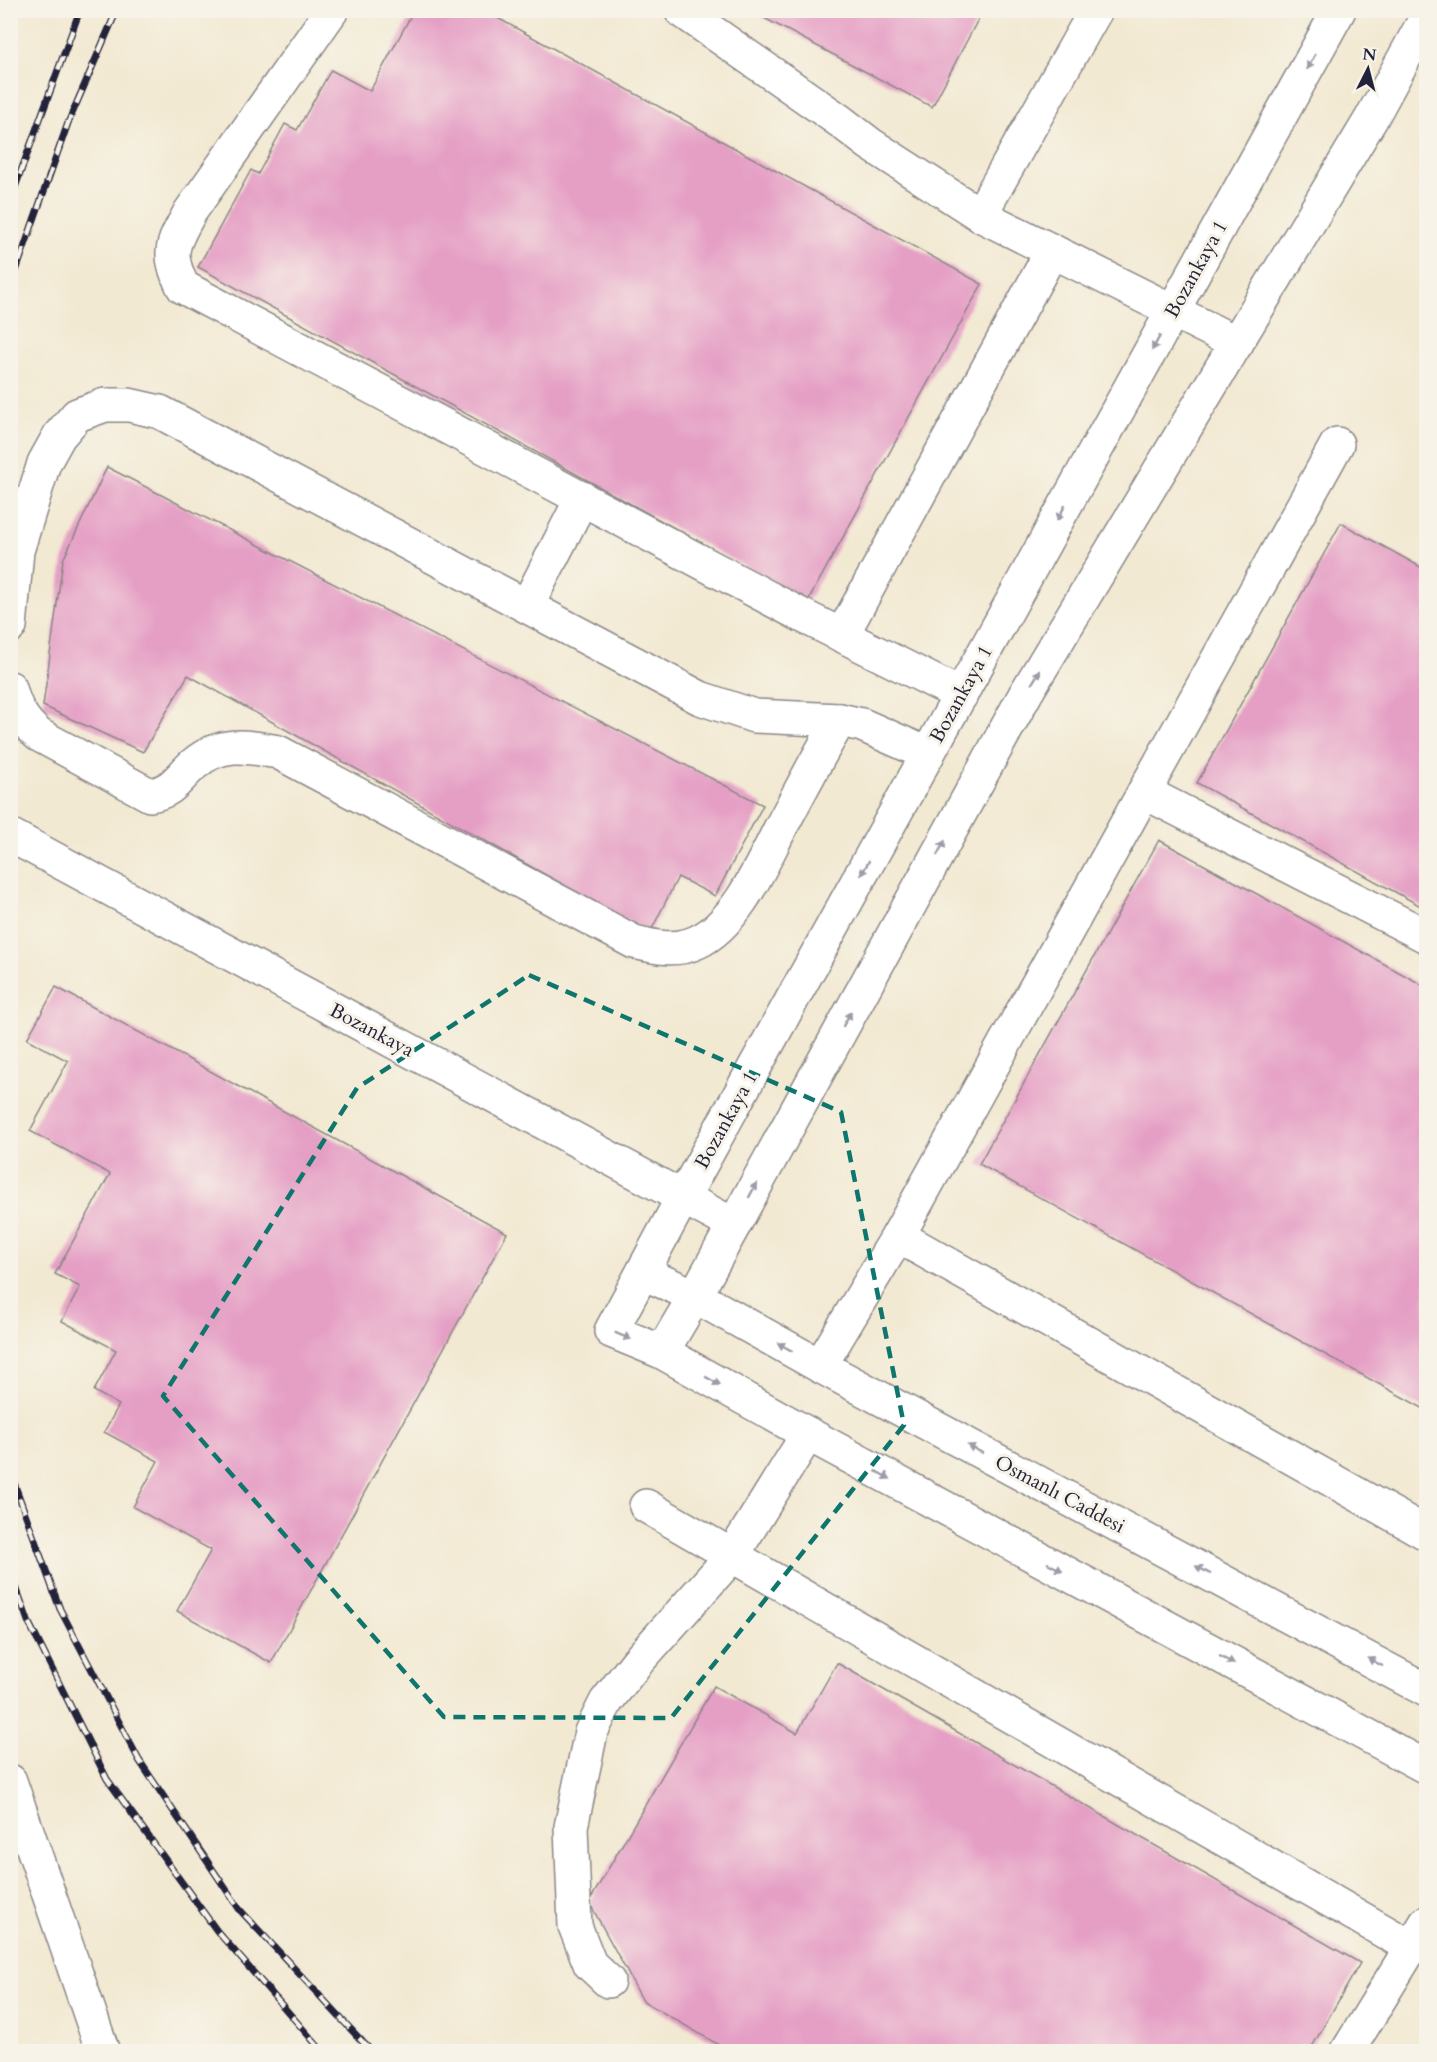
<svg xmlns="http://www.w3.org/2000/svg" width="1437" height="2062" font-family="Cardo,serif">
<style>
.building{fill:#e59fc5}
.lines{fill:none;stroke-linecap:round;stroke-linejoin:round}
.minor-casing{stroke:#8a8686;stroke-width:36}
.minor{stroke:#fff;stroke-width:33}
.rail-casing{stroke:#22223b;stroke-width:7}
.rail{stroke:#f7f3e8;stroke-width:4.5;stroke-dasharray:14;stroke-linecap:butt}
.oneway{fill:#9c9ca7}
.marked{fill:none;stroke:#0f766e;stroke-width:4.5;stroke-dasharray:12 8;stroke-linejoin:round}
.labels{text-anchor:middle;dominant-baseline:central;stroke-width:6;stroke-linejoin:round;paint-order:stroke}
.street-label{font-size:20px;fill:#22223b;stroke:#f7f3e8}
</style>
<rect width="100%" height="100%" fill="#f7f3e8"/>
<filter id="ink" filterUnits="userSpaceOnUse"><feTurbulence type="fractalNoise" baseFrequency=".0167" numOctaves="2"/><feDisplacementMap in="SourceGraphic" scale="12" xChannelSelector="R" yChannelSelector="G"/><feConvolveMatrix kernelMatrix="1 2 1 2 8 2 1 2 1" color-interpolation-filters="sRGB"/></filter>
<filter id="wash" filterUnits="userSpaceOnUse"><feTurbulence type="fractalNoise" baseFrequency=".008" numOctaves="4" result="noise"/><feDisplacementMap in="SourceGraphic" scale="24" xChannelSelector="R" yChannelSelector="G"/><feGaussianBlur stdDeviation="1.35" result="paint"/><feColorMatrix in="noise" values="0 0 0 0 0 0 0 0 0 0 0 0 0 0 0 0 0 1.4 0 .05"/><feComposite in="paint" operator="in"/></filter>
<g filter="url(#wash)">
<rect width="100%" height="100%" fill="#f2e9d2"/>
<g id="blocks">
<g class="building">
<polygon points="414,10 483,10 982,284 808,601 198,267 251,170 258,174 285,124 297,130 331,70 370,91"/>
<polygon points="749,10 983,10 932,107"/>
<polygon points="107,467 763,805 715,896 678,877 650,933 188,675 143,752 43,706 63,560"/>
<polygon points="1341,523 1426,570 1426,909 1197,783"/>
<polygon points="1159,840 1426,987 1426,1410 979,1164"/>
<polygon points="56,987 507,1233 271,1663 177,1611 211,1550 133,1507 158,1461 104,1432 119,1405 94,1391 116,1350 62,1321 80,1287 55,1274 110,1174 30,1131 68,1061 27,1039"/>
<polygon points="837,1663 1360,1963 1309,2052 731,2052 643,2001 589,1902 714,1686 797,1733"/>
</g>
</g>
</g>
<g filter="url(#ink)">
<use href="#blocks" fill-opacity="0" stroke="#8a8686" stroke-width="1.5"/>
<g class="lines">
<defs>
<g id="minor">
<path d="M 332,10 L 190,212 C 172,245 166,252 183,287 L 803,616 L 961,695"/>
<polyline points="681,10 840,121 870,144 980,215 1237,343"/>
<polyline points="1339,10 683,1197 611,1331 662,1352 808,1434 1426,1767"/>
<polyline points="980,215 1096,10"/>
<polyline points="527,606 582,498"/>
<polyline points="10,626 17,551 44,463 59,436 77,415 105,405 129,405 160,412 700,698 754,716 840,720 862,725 928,754"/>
<polyline points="842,635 1052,251"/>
<path d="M 10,688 C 15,708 23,722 39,735 L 150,795 C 174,791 178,778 194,764 C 221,741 246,746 278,752 L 634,942 C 655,947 676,952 697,942 C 737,924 763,862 782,825 C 801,790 819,754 840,720"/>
<polyline points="1144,792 1426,936"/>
<polyline points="10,835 734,1225"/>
<polyline points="898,1236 1426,1533"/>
<polyline points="643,1273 695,1296 820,1366 1426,1690"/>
<polyline points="662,1352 695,1296 1026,693 1371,119 1426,18"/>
<polyline points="820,1366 898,1236 1337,444"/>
<polyline points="646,1506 1411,1947"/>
<polyline points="10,1781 103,2052"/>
<polyline points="608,1981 590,1964 575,1926 571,1827 591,1732 606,1702 637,1662 732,1556 808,1434"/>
<polyline points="1347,2052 1426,1923"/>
</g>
</defs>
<use href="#minor" class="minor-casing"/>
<use href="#minor" class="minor"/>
<defs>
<g id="rail">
<polyline points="10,201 80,10"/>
<polyline points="10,288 68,123 117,10"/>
<polyline points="10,1472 60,1609 139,1760 240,1910 372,2052"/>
<polyline points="10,1570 28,1621 107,1779 217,1931 323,2052"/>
</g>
</defs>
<use href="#rail" class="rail-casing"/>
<use href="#rail" class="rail"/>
</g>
<defs><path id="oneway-solid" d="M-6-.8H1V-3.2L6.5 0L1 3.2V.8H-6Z" transform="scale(1.5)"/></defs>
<g class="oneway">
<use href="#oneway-solid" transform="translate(1311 62) rotate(119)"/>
<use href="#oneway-solid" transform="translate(1156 343) rotate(119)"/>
<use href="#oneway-solid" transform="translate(1061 513) rotate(119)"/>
<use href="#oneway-solid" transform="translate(1036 677) rotate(-59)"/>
<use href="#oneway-solid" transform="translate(941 848) rotate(-61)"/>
<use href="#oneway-solid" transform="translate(865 868) rotate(119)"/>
<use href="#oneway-solid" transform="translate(847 1019) rotate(-61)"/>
<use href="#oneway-solid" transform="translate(753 1190) rotate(-61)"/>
<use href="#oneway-solid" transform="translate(623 1336) rotate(22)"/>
<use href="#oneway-solid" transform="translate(785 1347) rotate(-151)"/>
<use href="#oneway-solid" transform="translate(713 1381) rotate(29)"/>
<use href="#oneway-solid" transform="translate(975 1449) rotate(-152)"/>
<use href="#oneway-solid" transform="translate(883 1475) rotate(28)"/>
<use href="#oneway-solid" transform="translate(1055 1567) rotate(28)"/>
<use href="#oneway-solid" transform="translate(1203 1570) rotate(-152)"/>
<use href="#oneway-solid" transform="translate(1227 1660) rotate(28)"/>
<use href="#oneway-solid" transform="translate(1375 1662) rotate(-152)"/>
</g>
</g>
<path class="marked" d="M 529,975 L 841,1112 L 904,1425 L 671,1718 L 444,1717 L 163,1396 L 357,1088 Z"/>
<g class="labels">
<g class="street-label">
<text transform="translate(1196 269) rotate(-61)">Bozankaya 1</text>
<text transform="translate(961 694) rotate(-61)">Bozankaya 1</text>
<text transform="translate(372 1030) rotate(28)">Bozankaya</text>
<text transform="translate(726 1120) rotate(-61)">Bozankaya 1</text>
<text transform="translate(1060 1494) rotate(28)">Osmanlı Caddesi</text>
</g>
</g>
<rect width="1437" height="2062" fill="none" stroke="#f7f3e8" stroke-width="36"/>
<g transform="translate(1368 69) rotate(6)" stroke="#f7f3e8" stroke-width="4.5" paint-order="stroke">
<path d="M0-4.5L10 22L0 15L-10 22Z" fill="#22223b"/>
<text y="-9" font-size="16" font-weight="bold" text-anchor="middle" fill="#22223b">N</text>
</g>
</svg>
